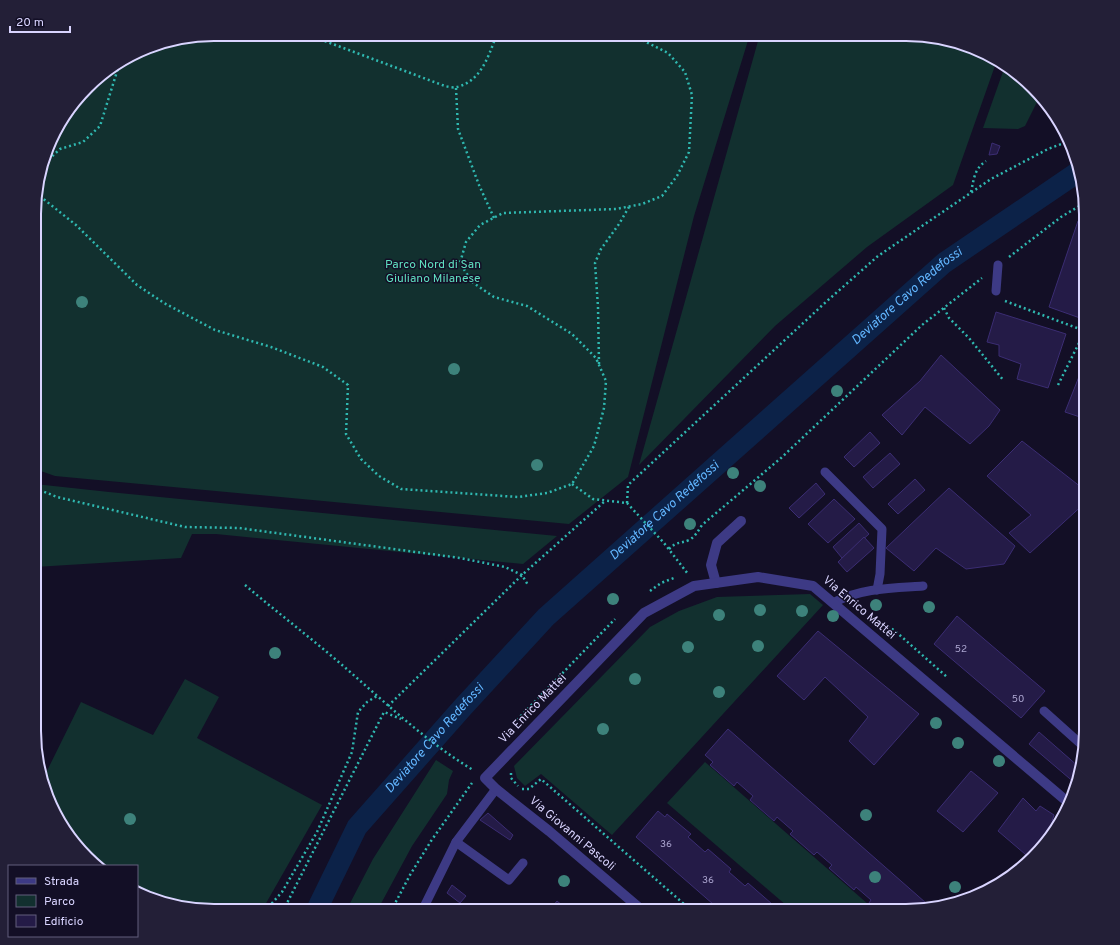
<svg xmlns="http://www.w3.org/2000/svg" width="1120" height="945" font-family="Overpass,sans-serif">
<style>
.green{fill:#12302f}
.lines{fill:none;stroke-linecap:round;stroke-linejoin:round}
.canal{stroke:#0c2248;stroke-width:21}
.building{fill:#241b47;stroke:#3b2d73}
.path{stroke:#2fb8b0;stroke-width:2.5;stroke-dasharray:2 3;stroke-linecap:butt}
.lane{stroke:#3d3a85;stroke-width:9}
.street{stroke:#3d3a85;stroke-width:10}
.tree{fill:#3d827b}
.labels{text-anchor:middle;dominant-baseline:central;stroke-width:3;stroke-linejoin:round;paint-order:stroke}
.number-label{font-size:10px;fill:#aca6d1}
.park-label{font-size:12px;fill:#5fe0c0;stroke:#130f26}
.street-label{font-size:12px;fill:#d9d4ff;stroke:#130f26}
.water-label{font-size:13px;font-style:italic;fill:#62b6ff;stroke:#130f26}
.rim{fill:none;stroke:#d9d4ff;stroke-width:2}
</style>
<rect width="100%" height="100%" fill="#130f26"/>
<g class="green">
<polygon points="214,34 750,34 694,216 628,477 569,524 55,476 35,469 36,190 58,124 95,78 156,44"/>
<polygon points="760,34 918,34 986,52 997,60 953,185 867,247 775,326 639,465"/>
<polygon points="1005,66 1034,87 1040,96 1025,126 1018,129 983,128"/>
<polygon points="35,484 109,492 557,536 523,564 216,534 192,534 181,558 35,567"/>
<polygon points="810,594 823,605 612,835 541,774 525,786 517,778 514,766 650,627 679,611 717,597"/>
<polygon points="185,679 219,697 197,738 322,805 265,905 273,911 214,911 145,897 137,892 137,866 98,866 86,858 48,800 43,779 81,702 153,735"/>
<polygon points="436,760 453,771 449,780 447,794 412,846 377,911 346,911 373,859"/>
<polygon points="705,762 876,911 793,911 667,803"/>
</g>
<g class="lines">
<path class="canal" id="s1" d="M 316,911 L 357,827 L 463,707 L 546,617 L 944,263 L 1078,172"/>
</g>
<g class="building">
<polygon points="992,143 1000,146 997,154 989,155"/>
<polygon points="1078,221 1086,223 1086,303 1080,318 1049,307"/>
<polygon points="996,312 1066,334 1048,388 1017,379 1021,364 999,356 999,345 987,342"/>
<polygon points="941,355 1000,410 989,426 970,444 925,407 902,435 882,415 920,381"/>
<polygon points="1086,359 1086,419 1065,412"/>
<polygon points="870,432 880,443 854,467 844,457"/>
<polygon points="1022,441 1086,491 1086,502 1030,553 1009,533 1031,515 987,476"/>
<polygon points="890,453 900,464 873,488 863,477"/>
<polygon points="915,479 925,490 898,514 888,504"/>
<polygon points="816,483 825,494 799,518 789,508"/>
<polygon points="949,488 1015,546 1004,564 966,569 936,548 914,571 886,548"/>
<polygon points="834,499 855,519 828,543 808,524"/>
<polygon points="859,523 869,534 842,558 833,547"/>
<polygon points="864,537 874,548 847,572 838,562"/>
<polygon points="957,616 1045,691 1021,718 934,644"/>
<polygon points="818,631 919,714 874,765 849,741 868,717 825,677 804,700 777,676"/>
<polygon points="728,729 926,903 919,910 878,911 869,903 871,900 856,887 854,890 829,868 832,865 817,852 814,855 790,834 793,831 777,817 774,821 750,800 753,796 737,782 734,786 710,765 713,762 705,755"/>
<polygon points="1039,732 1079,767 1076,784 1029,744"/>
<polygon points="971,771 998,793 963,832 937,811"/>
<polygon points="1023,798 1036,811 1040,806 1054,815 1052,821 1056,825 1032,860 998,831"/>
<polygon points="658,811 665,817 667,814 691,834 688,837 705,852 708,849 731,869 729,872 745,886 748,883 772,904 769,907 773,911 721,911 636,837"/>
<polygon points="488,813 513,835 510,840 480,820"/>
<polygon points="452,885 466,896 460,903 447,893"/>
<polygon points="557,901 569,911 549,911"/>
</g>
<g class="lines">
<g class="path">
<path d="M 306,34 L 445,86 C 449,87 454,88 457,87 C 482,81 489,54 497,34"/>
<polyline points="456,88 458,129 479,185 494,218"/>
<polyline points="45,163 60,149 83,142 100,126 119,65"/>
<path d="M 971,192 C 974,179 974,169 986,161"/>
<polyline points="36,193 76,225 137,285 164,303 215,330 271,347 323,367 348,385 346,434 361,459 379,476 401,489 518,497 547,493 572,484 594,446 604,408 606,381 596,358 572,334 527,306 494,297 472,282 460,263 466,242 480,225 503,213 616,209 642,204 662,196 677,176 689,152 692,95 685,72 668,53 630,34"/>
<polyline points="1009,257 1061,217 1086,202"/>
<polyline points="1005,301 1085,331"/>
<polyline points="944,308 949,318 969,338 1004,381"/>
<polyline points="599,364 598,307 595,263 601,249 619,224 629,207"/>
<polyline points="1058,385 1086,329"/>
<polyline points="572,484 593,499 627,503 664,543 688,574"/>
<polyline points="35,488 57,497 185,527 239,528 460,558 505,567 522,575 528,585"/>
<polyline points="627,503 628,485 827,301 878,256 991,179 1048,149 1069,141"/>
<path d="M 669,549 C 677,541 680,544 689,540 C 695,537 698,531 702,525 L 781,458 L 922,325 L 982,278"/>
<path d="M 245,585 C 279,614 315,641 349,671 C 389,706 427,742 473,770"/>
<polyline points="650,591 661,583 674,578"/>
<polyline points="883,624 894,630 947,677"/>
<polyline points="388,706 522,575 605,501"/>
<polyline points="517,720 615,619"/>
<polyline points="511,773 511,778 518,786"/>
<polyline points="522,789 529,789 541,779 692,911"/>
<polyline points="265,911 282,892 317,832 352,752 358,712 367,702 377,696"/>
<polyline points="283,911 384,712 401,719"/>
<polyline points="391,911 410,875 431,841 472,783"/>
</g>
<g class="lane">
<polyline points="996,291 998,265"/>
<polyline points="825,472 882,529 880,574 877,590"/>
<path d="M 833,603 C 860,588 893,588 923,586"/>
<polyline points="1044,711 1083,746"/>
<polyline points="456,842 509,880 523,863"/>
<polyline points="422,911 456,842 496,789"/>
</g>
<g class="street">
<polyline points="716,583 711,565 717,543 741,521"/>
<polyline points="643,911 549,831 496,789 485,778 644,613 694,586 758,577 813,586 1070,804"/>
</g>
</g>
<g class="tree">
<circle cx="82" cy="302" r="6"/>
<circle cx="454" cy="369" r="6"/>
<circle cx="837" cy="391" r="6"/>
<circle cx="537" cy="465" r="6"/>
<circle cx="733" cy="473" r="6"/>
<circle cx="760" cy="486" r="6"/>
<circle cx="690" cy="524" r="6"/>
<circle cx="613" cy="599" r="6"/>
<circle cx="876" cy="605" r="6"/>
<circle cx="929" cy="607" r="6"/>
<circle cx="760" cy="610" r="6"/>
<circle cx="802" cy="611" r="6"/>
<circle cx="719" cy="615" r="6"/>
<circle cx="833" cy="616" r="6"/>
<circle cx="758" cy="646" r="6"/>
<circle cx="688" cy="647" r="6"/>
<circle cx="275" cy="653" r="6"/>
<circle cx="635" cy="679" r="6"/>
<circle cx="719" cy="692" r="6"/>
<circle cx="936" cy="723" r="6"/>
<circle cx="603" cy="729" r="6"/>
<circle cx="958" cy="743" r="6"/>
<circle cx="999" cy="761" r="6"/>
<circle cx="866" cy="815" r="6"/>
<circle cx="130" cy="819" r="6"/>
<circle cx="875" cy="877" r="6"/>
<circle cx="564" cy="881" r="6"/>
<circle cx="955" cy="887" r="6"/>
</g>
<g class="labels">
<g class="number-label">
<text x="961" y="649">52</text>
<text x="1018" y="699">50</text>
<text x="666" y="844">36</text>
<text x="708" y="880">36</text>
</g>
<g class="park-label">
<text x="433" y="265">Parco Nord di San<tspan x="433" dy="14">Giuliano Milanese</tspan></text>
</g>
<g class="street-label">
<text transform="translate(859 608) rotate(40)">Via Enrico Mattei</text>
<text transform="translate(533 709) rotate(-46)">Via Enrico Mattei</text>
<text transform="translate(572 834) rotate(40)">Via Giovanni Pascoli</text>
</g>
<g class="water-label">
<text stroke="none"><textPath href="#s1" startOffset="859">Deviatore Cavo Redefossi</textPath></text>
<text stroke="none"><textPath href="#s1" startOffset="535">Deviatore Cavo Redefossi</textPath></text>
<text stroke="none"><textPath href="#s1" startOffset="211">Deviatore Cavo Redefossi</textPath></text>
</g>
</g>
<path d="M0 0H1120V945H0ZM214 41H906A173 173 0 0 1 1079 214V731A173 173 0 0 1 906 904H214A173 173 0 0 1 41 731V214A173 173 0 0 1 214 41Z" fill="#231f37" fill-rule="evenodd"/>
<path class="rim" d="M214 41H906A173 173 0 0 1 1079 214V731A173 173 0 0 1 906 904H214A173 173 0 0 1 41 731V214A173 173 0 0 1 214 41Z"/>
<rect x="8" y="865" width="130" height="72" fill="#130f26" stroke="#625e7d"/>
<rect x="16" y="878" width="20" height="6" fill="#3d3a85" stroke="#625e7d"/>
<text x="44" y="885" font-size="12" fill="#d9d4ff">Strada</text>
<rect x="16" y="895" width="20" height="12" fill="#12302f" stroke="#625e7d"/>
<text x="44" y="905" font-size="12" fill="#d9d4ff">Parco</text>
<rect x="16" y="915" width="20" height="12" fill="#241b47" stroke="#625e7d"/>
<text x="44" y="925" font-size="12" fill="#d9d4ff">Edificio</text>
<path d="M10 26v6h60v-6" fill="none" stroke="#d9d4ff" stroke-width="2"/>
<text x="16" y="26" font-size="12" fill="#d9d4ff" stroke="#130f26" stroke-width="3" paint-order="stroke">20 m</text>
</svg>
